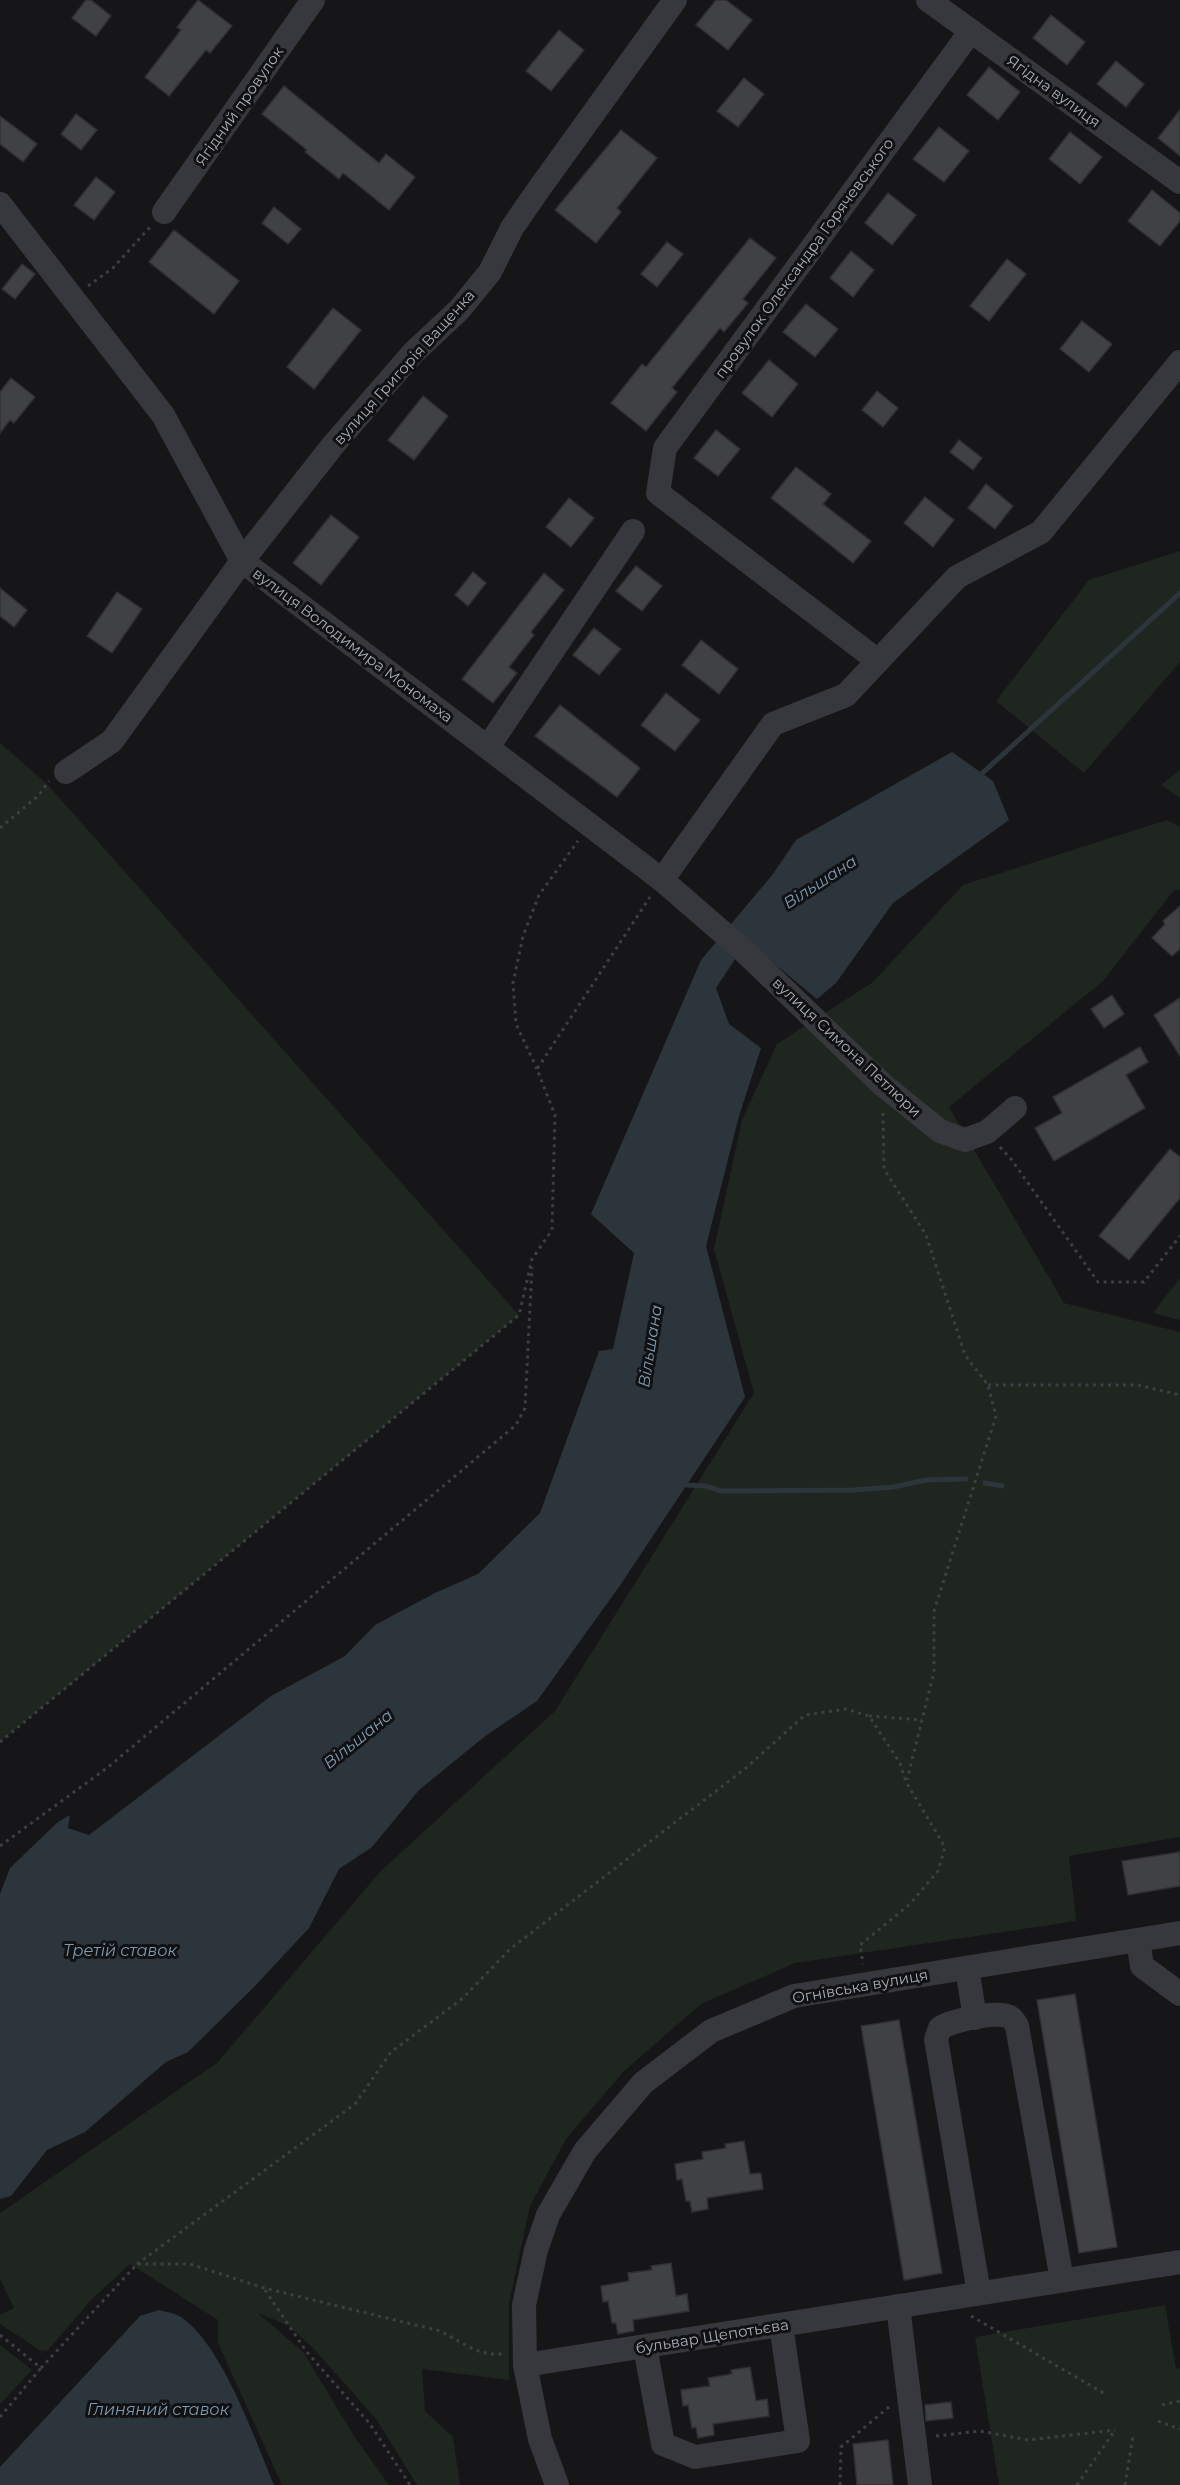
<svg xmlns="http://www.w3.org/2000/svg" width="1180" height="2485" font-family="Montserrat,sans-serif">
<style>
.green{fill:#1e261f}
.water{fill:#2c353c}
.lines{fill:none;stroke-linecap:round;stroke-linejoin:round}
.stream{stroke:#2c353c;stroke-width:5}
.building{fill:#404145;stroke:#303034;stroke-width:1.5}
.path{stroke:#3d3f44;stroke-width:3;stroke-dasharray:3 4.5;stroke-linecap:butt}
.minor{stroke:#37383d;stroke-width:24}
.labels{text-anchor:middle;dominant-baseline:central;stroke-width:6;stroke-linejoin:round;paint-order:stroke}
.street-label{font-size:15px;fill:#a8adb8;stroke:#111113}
.water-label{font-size:16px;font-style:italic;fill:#7f9bb3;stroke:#111113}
</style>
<rect width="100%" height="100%" fill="#161618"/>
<g class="green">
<polygon points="1180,551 1180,662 1084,773 996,701 1089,580"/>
<polygon points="0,743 46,783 519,1315 0,1742"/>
<polygon points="1180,770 1180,798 1161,785"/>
<polygon points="1167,820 1180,827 1180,890 1174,890 1103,981 949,1107 1064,1303 1180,1332 1180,1837 1069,1856 1076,1921 795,1963 701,2004 623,2072 566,2139 530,2206 509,2303 509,2380 422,2369 425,2411 453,2437 460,2485 417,2485 376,2419 312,2347 289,2326 258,2313 304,2353 352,2433 389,2485 282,2485 218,2343 218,2320 130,2264 90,2301 48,2350 41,2351 0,2324 0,2315 14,2308 0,2279 0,2213 217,2063 380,1872 555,1711 754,1393 714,1249 742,1120 777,1044 873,982 963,885"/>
<polygon points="1180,1278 1180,1320 1153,1313"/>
<polygon points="1165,2305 1176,2369 1180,2368 1180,2485 999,2485 975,2337"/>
<polygon points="0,2345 32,2370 0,2404"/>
</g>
<g class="water">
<polygon points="952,752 993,781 1009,820 893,903 836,983 817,999 747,941 716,988 729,1024 761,1048 739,1116 706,1246 745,1397 621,1584 537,1701 484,1737 419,1790 372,1847 339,1869 309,1928 254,1987 188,2052 166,2062 85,2132 47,2150 11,2196 0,2199 0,1894 10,1868 58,1822 70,1815 68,1828 89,1835 271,1696 345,1656 375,1625 435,1593 478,1574 540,1513 599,1351 613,1349 634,1253 591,1214 701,960 773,874 796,840"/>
<path d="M 159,2310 C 166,2312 175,2313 181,2317 C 223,2346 254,2438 274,2485 L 0,2485 L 0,2467 L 140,2316 Z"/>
</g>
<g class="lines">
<g class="stream">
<polyline points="977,778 1180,593"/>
<polyline points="985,1483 1002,1486"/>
<polyline points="686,1485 705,1486 722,1491 854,1490 893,1487 926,1480 966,1479"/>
</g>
</g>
<g class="building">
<polygon points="86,0 91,0 111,16 96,36 72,18"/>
<polygon points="198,0 232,26 210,53 206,50 169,96 145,77 181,30 177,27"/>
<polygon points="716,0 726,0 752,20 728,50 696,25"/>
<polygon points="1051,15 1085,42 1067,65 1033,38"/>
<polygon points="559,30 584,50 551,91 526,71"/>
<polygon points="1116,61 1144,84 1126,107 1097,84"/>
<polygon points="989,67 1020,92 998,120 967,95"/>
<polygon points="744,78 764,94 738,127 717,111"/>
<polygon points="284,86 379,163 386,154 415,177 389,210 343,173 339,179 305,152 307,150 262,114"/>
<polygon points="1180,110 1180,156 1158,138"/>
<polygon points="76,114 97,130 81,150 61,134"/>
<polygon points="0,116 37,144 23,162 0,144"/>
<polygon points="939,127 969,151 944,182 913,159"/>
<polygon points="621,130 657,158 617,208 621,212 596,243 555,210"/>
<polygon points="1070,132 1102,157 1080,184 1049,159"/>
<polygon points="96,177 115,192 94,220 74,205"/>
<polygon points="1152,190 1180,213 1180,221 1160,246 1128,221"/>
<polygon points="888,193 916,215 892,245 865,223"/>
<polygon points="274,207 301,229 288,244 262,223"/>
<polygon points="174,230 239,281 214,314 149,262"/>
<polygon points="750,238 776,258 743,299 748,303 724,332 720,328 672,388 677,392 646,431 611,403 642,364 646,367"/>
<polygon points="667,242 683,254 657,287 641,274"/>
<polygon points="851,251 874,270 853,297 830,278"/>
<polygon points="1007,259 1026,274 989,321 970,306"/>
<polygon points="22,264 35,274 15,299 2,289"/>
<polygon points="806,304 838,329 815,357 783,332"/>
<polygon points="333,308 361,330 314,389 287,367"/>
<polygon points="1082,321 1112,344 1089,372 1060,349"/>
<polygon points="769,360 798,384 772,417 742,393"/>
<polygon points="11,378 35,397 14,423 10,420 0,433 0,392"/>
<polygon points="877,391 898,408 883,427 862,410"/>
<polygon points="423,396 448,416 414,460 388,440"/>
<polygon points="716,430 740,449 718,476 694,458"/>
<polygon points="959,440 982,458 973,470 950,452"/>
<polygon points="796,467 831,494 823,504 871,541 853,563 771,498"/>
<polygon points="986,484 1013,506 995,529 968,508"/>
<polygon points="925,497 954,520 933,547 904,523"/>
<polygon points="569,498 594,518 571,547 546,527"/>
<polygon points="331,515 359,537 321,585 293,563"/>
<polygon points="636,566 662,586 642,611 616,591"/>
<polygon points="473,572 486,583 468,606 455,595"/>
<polygon points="544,573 564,590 531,632 534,635 509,667 517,673 493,703 462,679"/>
<polygon points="0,588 27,610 14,627 0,616"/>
<polygon points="117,592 142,609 112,653 87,636"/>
<polygon points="594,628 621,649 599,675 573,655"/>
<polygon points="701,640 738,669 719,694 682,665"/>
<polygon points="666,693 700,720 675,751 641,725"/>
<polygon points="560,705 640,768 617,797 535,736"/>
<polygon points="1180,906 1180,949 1172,956 1152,938 1165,924 1163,921"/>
<polygon points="1112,995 1124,1014 1104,1028 1091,1009"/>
<polygon points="1180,998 1180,1056 1154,1015"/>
<polygon points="1140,1047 1148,1062 1126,1075 1145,1108 1054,1161 1035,1128 1062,1113 1053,1097"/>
<polygon points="1170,1149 1180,1157 1180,1198 1129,1260 1099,1236"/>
<polygon points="1180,1852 1180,1886 1128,1895 1122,1861"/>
<polygon points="1075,1994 1117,2247 1079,2253 1037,2000"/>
<polygon points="899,2020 942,2273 904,2280 861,2026"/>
<polygon points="744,2141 750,2174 761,2173 763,2189 707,2198 708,2209 692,2212 690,2201 686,2201 682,2179 677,2180 675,2164 703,2159 702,2152 726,2148 725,2144"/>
<polygon points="671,2263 676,2296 687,2294 689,2311 633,2320 634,2331 618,2334 616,2323 612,2323 608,2301 603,2302 601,2286 629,2281 628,2273 652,2270 651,2266"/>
<polygon points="750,2367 756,2401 767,2399 769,2416 713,2424 714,2435 698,2438 696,2427 692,2428 688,2405 683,2406 681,2390 710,2386 708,2378 732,2374 731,2370"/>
<polygon points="951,2402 953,2418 926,2421 925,2405"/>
<polygon points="888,2440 893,2485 857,2485 853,2444"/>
</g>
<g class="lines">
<g class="path">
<polyline points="88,286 113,268 150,227"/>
<polyline points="0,828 38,796 49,781"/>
<polyline points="537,1069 516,1024 513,983 523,936 539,895 578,841"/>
<polyline points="883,1113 884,1169 926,1235 965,1355 988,1385 996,1416 934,1611 934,1672 907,1780"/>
<polyline points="1000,1147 1011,1159 1098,1282 1144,1282 1180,1236"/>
<polyline points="988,1385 1138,1385 1180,1395"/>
<polyline points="869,1716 922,1720"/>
<polyline points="0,1742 519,1315 532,1259 552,1230 555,1115 537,1069 650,897"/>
<polyline points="0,1846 107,1768 516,1425 525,1408 532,1267"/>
<polyline points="137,2264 355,2104 391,2052 463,1998 510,1949 746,1768 805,1715 846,1709 869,1716 900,1763 906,1782 945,1847 938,1871 910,1904 860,1945 863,1964"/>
<polyline points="265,2290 306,2351 370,2424 410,2485"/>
<polyline points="971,2316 1107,2395"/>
<polyline points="0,2335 41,2368 137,2264 190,2264 264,2288 440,2331 475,2350 489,2354 506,2354"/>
<polyline points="1162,2405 1180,2401"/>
<polyline points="0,2417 41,2368"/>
<polyline points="1158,2421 1180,2429"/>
<polyline points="936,2436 980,2431 1028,2440 1115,2430"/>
<polyline points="840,2485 841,2447 889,2407"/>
<polyline points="1077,2485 1115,2430"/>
<polyline points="1125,2485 1133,2436"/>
</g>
<g class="minor">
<polyline points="928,0 1180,182"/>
<polyline points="0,204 163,415 242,561 662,880 744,951 883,1085 940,1131 965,1140 987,1132 1015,1108"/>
<polyline points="164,212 313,0"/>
<polyline points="878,661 658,493 665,448 971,31"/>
<polyline points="488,747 633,531"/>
<polyline points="66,772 112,741 242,561 334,444 413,353 459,310 490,272 512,228 536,193 675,0"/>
<polyline points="662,880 773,724 846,695 957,577 1041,532 1180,362"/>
<polyline points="1138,1940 1142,1966 1180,1994"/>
<polyline points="967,1968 975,2018"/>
<path d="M 979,2293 L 936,2039 L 940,2028 C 951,2021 1000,2009 1011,2018 C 1014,2020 1015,2023 1017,2026 L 1062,2280"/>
<polyline points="898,2306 920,2485"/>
<polyline points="645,2347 663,2444 695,2457 798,2441 781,2325"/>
<polyline points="525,2365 1180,2262"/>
<polyline points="557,2485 540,2439 525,2365 524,2305 536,2250 548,2215 585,2151 643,2083 711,2031 794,1996 1180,1933"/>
</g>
</g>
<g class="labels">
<g class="street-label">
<text transform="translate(1054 91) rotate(36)">Ягідна вулиця</text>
<text transform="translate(239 106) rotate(-55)">Ягідний провулок</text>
<text transform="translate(804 258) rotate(-54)">провулок Олександра Горячевського</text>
<text transform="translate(404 367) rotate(-48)">вулиця Григорія Ващенка</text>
<text transform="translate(353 645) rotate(37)">вулиця Володимира Мономаха</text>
<text transform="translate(847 1047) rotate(43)">вулиця Симона Петлюри</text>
<text transform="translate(860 1986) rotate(-10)">Огнівська вулиця</text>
<text transform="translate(712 2336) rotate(-9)">бульвар Щепотьєва</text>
</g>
<g class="water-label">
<text transform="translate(820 882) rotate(-33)">Вільшана</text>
<text transform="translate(650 1346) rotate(-81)">Вільшана</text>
<text transform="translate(358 1739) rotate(-39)">Вільшана</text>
<text x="120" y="1950">Третій ставок</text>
<text x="158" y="2409">Глиняний ставок</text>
</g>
</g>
</svg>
